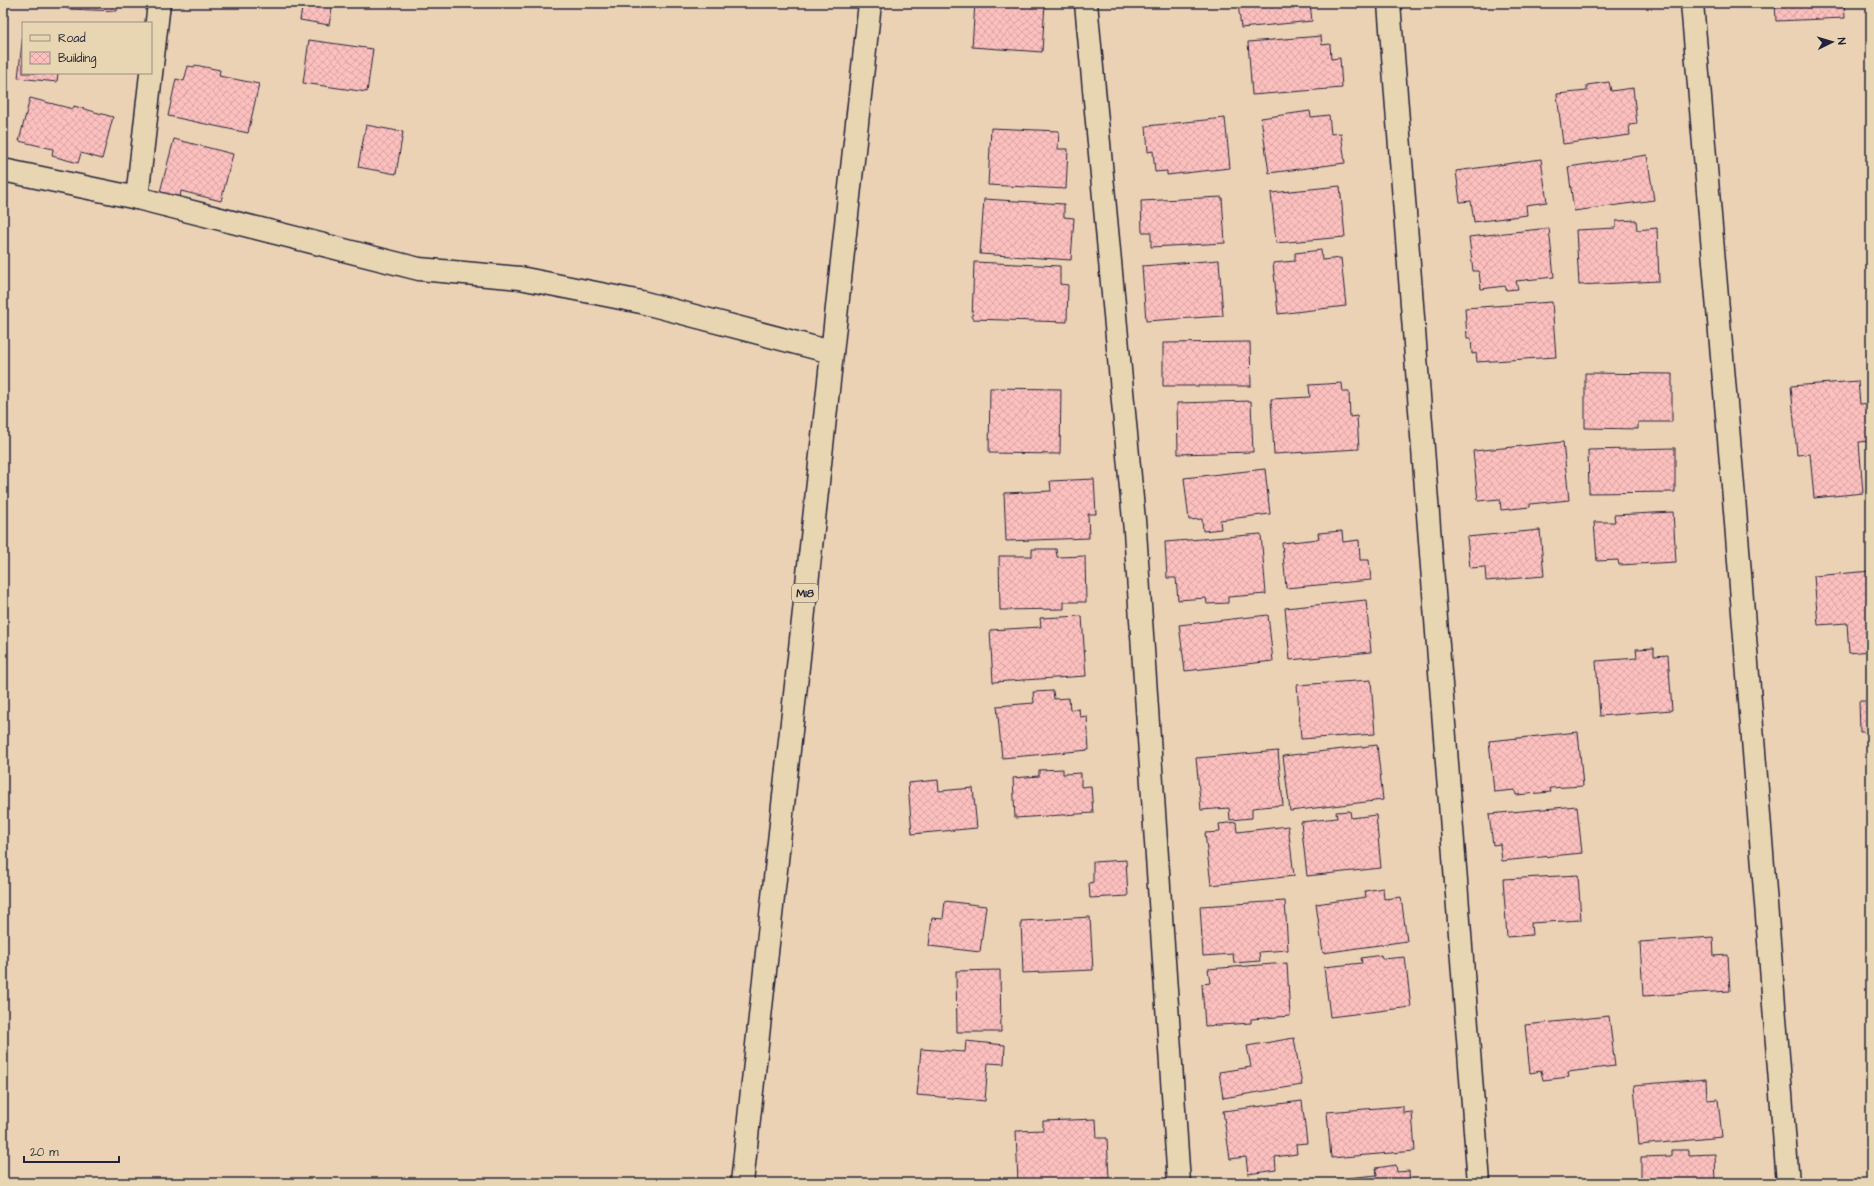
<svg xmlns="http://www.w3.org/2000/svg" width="1874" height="1186" font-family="'Architects Daughter',sans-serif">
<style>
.building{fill:url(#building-cross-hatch);stroke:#22223b}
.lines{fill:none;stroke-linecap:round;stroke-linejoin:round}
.minor-casing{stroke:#22223b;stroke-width:25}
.primary-casing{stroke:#22223b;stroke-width:25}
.minor{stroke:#e8d6b3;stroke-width:22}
.primary{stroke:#e8d6b3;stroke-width:22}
.labels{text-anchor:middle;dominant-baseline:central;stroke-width:4;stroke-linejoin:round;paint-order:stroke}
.shield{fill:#e8d6b3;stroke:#5d585f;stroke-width:1}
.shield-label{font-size:11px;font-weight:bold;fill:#22223b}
</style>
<defs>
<pattern id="building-cross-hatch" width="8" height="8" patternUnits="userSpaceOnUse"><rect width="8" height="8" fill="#fcc0be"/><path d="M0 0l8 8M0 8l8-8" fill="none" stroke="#d8a5a4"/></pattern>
</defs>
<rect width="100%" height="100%" fill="#ecd2b5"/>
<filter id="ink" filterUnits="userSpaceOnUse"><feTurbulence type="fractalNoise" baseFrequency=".025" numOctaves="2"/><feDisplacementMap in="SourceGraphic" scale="8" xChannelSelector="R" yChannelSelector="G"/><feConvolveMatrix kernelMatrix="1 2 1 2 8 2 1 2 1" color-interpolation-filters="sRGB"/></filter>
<g filter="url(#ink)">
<g class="building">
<polygon points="68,3 118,3 117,11 68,9"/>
<polygon points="303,3 333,3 329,25 300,20"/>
<polygon points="975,3 1045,3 1042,52 972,47"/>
<polygon points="1238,3 1310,3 1312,21 1241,28"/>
<polygon points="1775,3 1844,3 1845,18 1776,21"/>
<polygon points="23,34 23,73 58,73 57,82 18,78"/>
<polygon points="1321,36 1322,45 1330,44 1331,59 1340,58 1342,88 1252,95 1248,42"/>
<polygon points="309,40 373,49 367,92 303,83"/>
<polygon points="195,65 220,70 219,76 259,84 248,133 168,116 176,79 184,81 188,66 194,67"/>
<polygon points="1609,82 1611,91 1633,88 1637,124 1629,125 1630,135 1563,144 1557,94 1587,91 1587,85"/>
<polygon points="30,98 73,109 74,106 113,117 102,159 81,153 78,163 52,156 53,149 19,141"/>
<polygon points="1310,111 1311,117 1329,115 1331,134 1341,133 1345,163 1269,173 1261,118"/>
<polygon points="1225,118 1230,168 1167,175 1167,171 1155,172 1153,151 1148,152 1146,126"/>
<polygon points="366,125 403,132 396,174 358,167"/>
<polygon points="991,128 1059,131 1058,149 1068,149 1066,189 988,185"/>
<polygon points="174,139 233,154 221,201 181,191 180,197 160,192"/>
<polygon points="1647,155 1654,200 1574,211 1568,167"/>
<polygon points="1541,159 1547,202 1526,205 1527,215 1474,222 1471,201 1460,202 1456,171"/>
<polygon points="1340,186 1345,237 1276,243 1271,193"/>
<polygon points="1222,197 1225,243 1151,247 1151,232 1142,232 1141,201"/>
<polygon points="984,199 1064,204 1064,217 1074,218 1071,260 980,254"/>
<polygon points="1636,220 1637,230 1657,228 1659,281 1579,285 1576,230 1616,228 1616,221"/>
<polygon points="1549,228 1554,277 1516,281 1518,289 1506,290 1505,286 1481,289 1479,271 1473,271 1469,237"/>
<polygon points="1321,250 1322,260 1341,258 1346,306 1278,314 1273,263 1295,261 1295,253"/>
<polygon points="1219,260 1223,316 1146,321 1142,266"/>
<polygon points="974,262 1060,266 1060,284 1068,285 1067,322 972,319"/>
<polygon points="1552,302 1556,357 1477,362 1476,353 1472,354 1471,338 1467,338 1465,308"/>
<polygon points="1250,342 1251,386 1163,386 1163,343"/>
<polygon points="1585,373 1672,374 1672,422 1638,422 1638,429 1585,428"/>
<polygon points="1858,381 1860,404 1871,403 1871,441 1859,442 1863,493 1814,498 1810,454 1797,455 1791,386"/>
<polygon points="1342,383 1343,392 1349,392 1350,417 1357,416 1359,449 1274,454 1271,399 1310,397 1309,385"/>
<polygon points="990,388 1061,389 1060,454 989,453"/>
<polygon points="1251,401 1253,452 1178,454 1177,403"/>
<polygon points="1563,442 1569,500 1530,504 1530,507 1501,510 1500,499 1478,501 1473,451"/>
<polygon points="1675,448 1675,492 1589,493 1588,450"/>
<polygon points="1265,469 1270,514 1220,520 1221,529 1203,531 1202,519 1189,520 1184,478"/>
<polygon points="1094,479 1096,514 1088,514 1089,538 1006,541 1004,493 1051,491 1050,481"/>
<polygon points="1673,512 1676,562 1619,565 1618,560 1597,561 1594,522 1615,522 1614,515"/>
<polygon points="1540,530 1544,576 1486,581 1485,567 1470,568 1467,537"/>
<polygon points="1342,531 1343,542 1359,540 1360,560 1369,560 1371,580 1286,588 1282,543 1319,539 1318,533"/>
<polygon points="1261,534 1266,594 1228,597 1228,603 1207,604 1206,598 1178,600 1176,578 1167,578 1165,542"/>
<polygon points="1032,549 1056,549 1057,557 1085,556 1086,602 1064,602 1064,609 1000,610 999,556 1032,556"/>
<polygon points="1871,571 1871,651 1849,653 1847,623 1818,625 1814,576"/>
<polygon points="1366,600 1371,652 1290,660 1285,608"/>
<polygon points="1268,615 1273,661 1185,671 1179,625"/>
<polygon points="1082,616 1086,676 993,682 990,630 1041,627 1040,618"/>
<polygon points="1654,648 1654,656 1668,655 1672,710 1600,716 1596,661 1637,658 1636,649"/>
<polygon points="1371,680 1375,734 1301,739 1297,685"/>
<polygon points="1053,691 1054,699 1069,698 1070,710 1079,709 1080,717 1087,716 1089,750 1002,758 997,706 1034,703 1033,692"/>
<polygon points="1859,701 1871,701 1871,732 1860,732"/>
<polygon points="1578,732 1583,786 1550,788 1551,792 1516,795 1515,790 1494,792 1489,741"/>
<polygon points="1377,745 1383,800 1290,811 1283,756"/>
<polygon points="1278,751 1283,805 1252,808 1252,818 1230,820 1229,808 1201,810 1196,758"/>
<polygon points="1063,769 1063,774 1081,773 1081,787 1091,786 1093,813 1015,818 1013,778 1039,776 1039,770"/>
<polygon points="938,780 939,791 973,788 977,828 912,834 908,783"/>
<polygon points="1577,806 1582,853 1502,861 1500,844 1493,845 1489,814"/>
<polygon points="1350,811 1351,818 1376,815 1381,868 1307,876 1301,822 1337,818 1336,812"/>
<polygon points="1236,822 1237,832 1288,826 1294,876 1211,885 1205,833 1220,832 1219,824"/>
<polygon points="1126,860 1128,896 1090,898 1089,883 1093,882 1093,862"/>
<polygon points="1578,875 1581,920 1531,923 1532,935 1507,937 1503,879"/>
<polygon points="1868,875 1871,875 1870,937"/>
<polygon points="1383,888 1384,899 1401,897 1407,941 1323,953 1316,904 1366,897 1365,891"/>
<polygon points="945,901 986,906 980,952 929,946 932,918 943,919"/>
<polygon points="1285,901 1288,950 1259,952 1260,961 1234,963 1233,954 1203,956 1200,906"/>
<polygon points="1090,917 1093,970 1023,973 1021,921"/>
<polygon points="1713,937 1714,956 1728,955 1730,991 1643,996 1640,942"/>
<polygon points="1381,955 1382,959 1405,957 1411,1007 1330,1017 1324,967 1362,963 1361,958"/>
<polygon points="1287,963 1290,1016 1251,1019 1251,1023 1205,1026 1202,984 1210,983 1208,969"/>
<polygon points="1000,970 1001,1032 957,1032 956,971"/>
<polygon points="1609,1016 1615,1066 1568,1072 1569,1077 1543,1080 1541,1071 1530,1073 1525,1025"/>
<polygon points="1294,1038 1302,1085 1223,1098 1219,1072 1251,1067 1247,1046"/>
<polygon points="966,1041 1005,1045 1004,1064 988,1063 985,1101 917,1095 921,1049 965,1052"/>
<polygon points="1706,1079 1707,1100 1718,1099 1722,1137 1639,1145 1634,1085"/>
<polygon points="1302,1101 1307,1143 1296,1144 1297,1154 1275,1157 1276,1170 1248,1174 1246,1157 1230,1159 1223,1111"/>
<polygon points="1403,1106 1403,1113 1412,1112 1415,1151 1331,1158 1327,1112"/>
<polygon points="1096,1119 1097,1138 1107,1138 1109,1178 1083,1179 1083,1183 1018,1183 1016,1131 1043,1130 1043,1121"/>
<polygon points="1671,1150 1689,1150 1689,1155 1715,1154 1716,1183 1641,1183 1641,1157 1671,1156"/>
<polygon points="1396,1165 1397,1172 1409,1171 1410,1183 1337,1183 1336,1179 1377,1175 1376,1168"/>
</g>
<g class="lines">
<defs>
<g id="minor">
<polyline points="1086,3 1135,531 1179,1183"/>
<polyline points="1389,3 1479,1183"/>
<polyline points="1692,3 1734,498 1788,1183"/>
<polyline points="3,170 137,198 419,269 520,278 641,302 831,352"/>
<polyline points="137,198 159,3"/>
</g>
<polyline id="primary" points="742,1183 870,3"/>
</defs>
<use href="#minor" class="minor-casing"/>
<use href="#primary" class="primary-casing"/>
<use href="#minor" class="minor"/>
<use href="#primary" class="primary"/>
</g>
</g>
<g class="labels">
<rect class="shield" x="792" y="584" width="26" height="18" rx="3"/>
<g class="shield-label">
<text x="805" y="593">M18</text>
</g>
</g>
<rect width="1874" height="1186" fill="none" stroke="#e8d6b3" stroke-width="16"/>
<rect x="8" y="8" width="1858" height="1170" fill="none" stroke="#22223b" stroke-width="1.5" filter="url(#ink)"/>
<rect x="22" y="22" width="130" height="52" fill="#e8d6b3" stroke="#998e83"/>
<rect x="30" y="35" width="20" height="6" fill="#e8d6b3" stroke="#998e83"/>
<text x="58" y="42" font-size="12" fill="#22223b">Road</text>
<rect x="30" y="52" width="20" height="12" fill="url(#building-cross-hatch)" stroke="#998e83"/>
<text x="58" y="62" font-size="12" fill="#22223b">Building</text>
<g transform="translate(1832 42) rotate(85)" stroke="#e8d6b3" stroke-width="3" paint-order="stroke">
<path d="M0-3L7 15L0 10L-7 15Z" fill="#22223b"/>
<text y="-6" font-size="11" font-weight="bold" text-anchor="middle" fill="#22223b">N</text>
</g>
<path d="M24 1156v6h95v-6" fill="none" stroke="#22223b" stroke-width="2"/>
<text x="30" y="1156" font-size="12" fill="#22223b" stroke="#e8d6b3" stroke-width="3" paint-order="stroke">20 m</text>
</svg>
